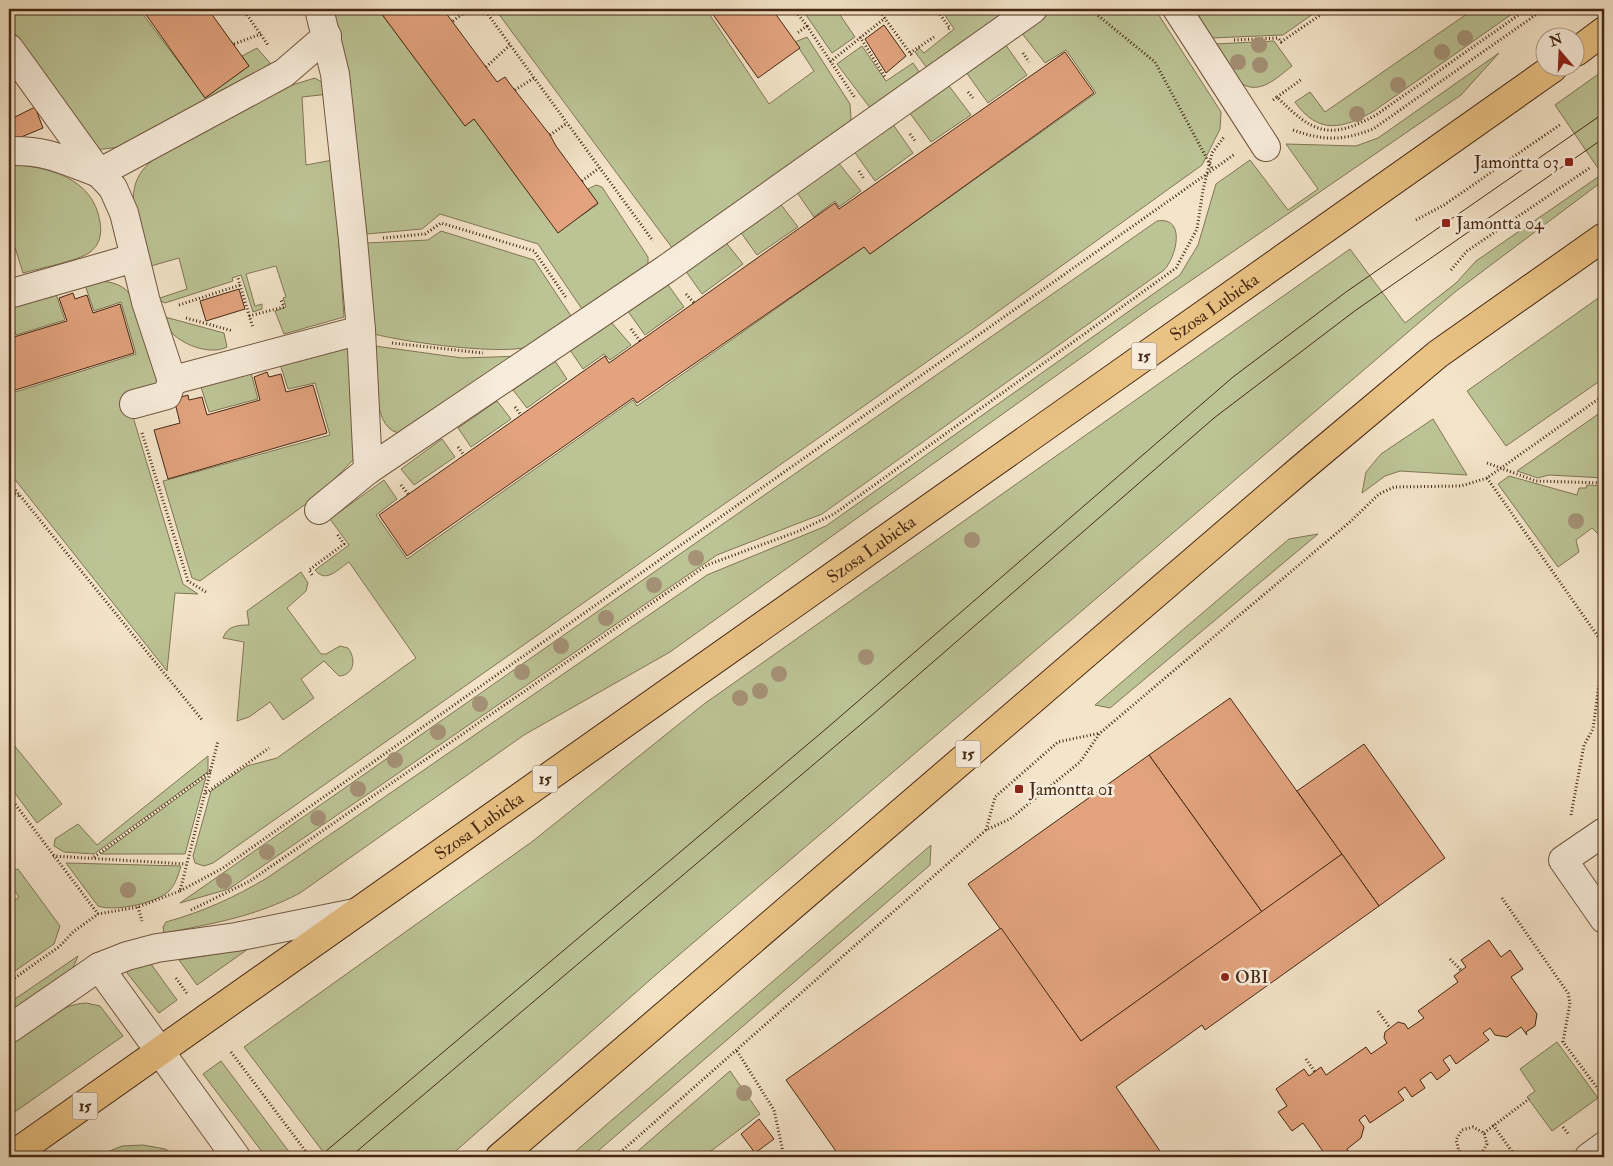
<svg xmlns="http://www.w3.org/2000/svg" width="1613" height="1166" font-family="'IM FELL Double Pica',serif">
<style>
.green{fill:#bcc496;stroke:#817654}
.building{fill:#e2a37e;stroke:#462813}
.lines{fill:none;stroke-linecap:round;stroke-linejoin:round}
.minor-casing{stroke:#725740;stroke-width:30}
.major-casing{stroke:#462813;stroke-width:30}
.path{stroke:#462813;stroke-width:3;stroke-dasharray:1 2.5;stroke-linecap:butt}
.minor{stroke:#f8eddc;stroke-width:28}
.major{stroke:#eac284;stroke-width:28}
.tram{stroke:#462813;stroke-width:1}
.tree{fill:#a59277}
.poi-dot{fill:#8f2418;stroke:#f8eddc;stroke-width:2}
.labels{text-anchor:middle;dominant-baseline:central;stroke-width:5;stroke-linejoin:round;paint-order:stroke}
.shield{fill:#f8eddc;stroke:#7b634f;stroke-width:1}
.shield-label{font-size:16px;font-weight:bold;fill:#462813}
.poi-label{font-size:18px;fill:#462813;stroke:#f8eddc;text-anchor:start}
.street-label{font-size:18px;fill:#462813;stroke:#f8eddc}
</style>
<rect width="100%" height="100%" fill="#f4e4c9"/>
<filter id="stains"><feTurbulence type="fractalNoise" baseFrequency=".004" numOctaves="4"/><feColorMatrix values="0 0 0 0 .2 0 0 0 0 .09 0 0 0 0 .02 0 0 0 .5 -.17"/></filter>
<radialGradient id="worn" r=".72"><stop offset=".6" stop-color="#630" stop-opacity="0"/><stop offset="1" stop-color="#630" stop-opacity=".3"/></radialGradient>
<g class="green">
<polygon points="9,9 139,9 205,97 249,66 242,56 257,48 270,63 268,68 120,147 95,150 9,28"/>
<polygon points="328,9 378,9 465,126 474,119 558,232 598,204 588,189 596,185 602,187 648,257 648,265 584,312 538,244 440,214 422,229 367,234 345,55"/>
<polygon points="495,9 706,9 769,104 814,71 795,42 807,37 850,104 851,118 849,123 673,249"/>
<polygon points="802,9 836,9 855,37 832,53"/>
<polygon points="941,9 1011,9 927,68 915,52 919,48 924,53 954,29"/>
<path d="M 1054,9 L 1155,9 L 1221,112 L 1220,129 L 1202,165 L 975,328 L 213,863 L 204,866 L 195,863 L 193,856 L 211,791 L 247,766 L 277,758 L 416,658 L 349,562 C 338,569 326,584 315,570 L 349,545 L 330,519 L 384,480 L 397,499 L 376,515 L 407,559 L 633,400 L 637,406 L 864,247 L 870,254 L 1096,93 L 1066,50 L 1045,63 L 1021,32 Z"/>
<polygon points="1193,9 1320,9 1283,35 1211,38"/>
<path d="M 1474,9 L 1519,9 L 1374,111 C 1343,129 1318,135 1295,102 L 1310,92 L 1325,112 Z"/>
<path d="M 1274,41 L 1292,66 C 1278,77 1259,96 1241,83 L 1215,44 Z"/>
<polygon points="1005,44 1027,75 988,103 966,72"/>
<polygon points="862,46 886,81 913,63 920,73 871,109 837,64"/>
<path d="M 1499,53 L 1461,95 L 1148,310 L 670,652 L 524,735 L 300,893 C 257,916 212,924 164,933 L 163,927 L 166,922 C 205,911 233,898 267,878 L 707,575 L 826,526 L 1180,275 L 1198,245 L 1216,184 L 1250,160 L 1288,210 L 1318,189 L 1286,144 L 1356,146 L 1378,138 Z"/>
<polygon points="1604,70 1604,177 1555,105"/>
<path d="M 315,78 L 323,83 L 329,94 L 302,97 L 306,165 L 333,160 L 344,317 L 284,334 L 275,311 L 286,307 L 283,298 L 286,297 L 276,266 L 246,274 L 255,306 L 262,304 L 262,309 L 253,312 L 241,275 L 232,278 L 233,281 L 165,303 L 157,299 L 187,289 L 179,258 L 151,266 C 139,224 114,184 160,155 L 289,86 Z"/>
<polygon points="949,86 971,115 931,142 909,112"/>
<polygon points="892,123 913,153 875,181 853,150"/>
<polygon points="837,161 861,191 839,207 835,201 814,217 796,191"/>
<path d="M 9,164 C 48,167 93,177 100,222 C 102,234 100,245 89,253 C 79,260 38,269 23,273 L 12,238 L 9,239 Z"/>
<polygon points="1601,175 1604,180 1455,292 659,972 449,1157 327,1157 244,1047 533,841 704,704 1350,249 1405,323 1456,283 1476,261"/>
<polygon points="779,202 798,227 757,255 739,230"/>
<path d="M 1157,221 C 1187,216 1176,258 1164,270 L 822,514 L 717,555 L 229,889 L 180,903 Z"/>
<path d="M 441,231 L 534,260 L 573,319 C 561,327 548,338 535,345 C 509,357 404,342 374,334 L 367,243 L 428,240 Z"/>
<polygon points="724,240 743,264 702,294 685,270"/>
<path d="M 100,281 C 111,282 121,284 128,292 C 140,304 153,366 158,385 L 128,400 L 183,584 L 198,594 L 175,593 L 167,671 L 9,472 L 9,394 L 136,354 L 121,302 L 94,311 L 85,285 Z"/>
<polygon points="666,282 684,307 645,335 627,310"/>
<polygon points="56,294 65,320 16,335 9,308"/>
<polygon points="1604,294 1604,378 1506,446 1467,391"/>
<path d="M 165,317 L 224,333 L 227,347 C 211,355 186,346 174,335 C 169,330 167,323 165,317 Z"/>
<polygon points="611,322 631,345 610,360 604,354 583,369 570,350"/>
<polygon points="345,346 349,348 354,459 321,493 200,581 192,578 163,481 330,435 315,383 288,389 280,364"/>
<path d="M 375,346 L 462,358 L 523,356 L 403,433 C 371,435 376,369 375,346 Z"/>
<polygon points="555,361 567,379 527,408 513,390"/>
<polygon points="251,373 258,399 209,412 201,387"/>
<polygon points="497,401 511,419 471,447 458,428"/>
<polygon points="1604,410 1604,478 1549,475 1538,478 1517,471"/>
<polygon points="1433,419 1467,475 1400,471 1385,476 1362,493 1366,472 1381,454"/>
<polygon points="442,439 455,457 414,485 401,469"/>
<polygon points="1509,476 1577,495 1579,488 1586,488 1587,485 1604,486 1604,533 1597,533 1592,528 1576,540 1579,552 1558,567 1498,484"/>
<polygon points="1318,534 1110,708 1095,705 1289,539"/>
<path d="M 301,572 L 308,583 L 306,591 L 287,608 L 321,654 L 326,654 L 340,646 L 348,648 C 356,658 355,675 339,676 L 324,661 L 301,679 L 314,698 L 283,720 L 270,702 L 249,717 L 237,721 L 244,642 L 223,638 C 227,626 238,625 249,625 L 247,611 Z"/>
<polygon points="9,739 62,804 37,823 9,785"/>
<polygon points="208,756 208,772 94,854 64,852 54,846 55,839 78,824 97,845"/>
<polygon points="206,777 185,854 101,854"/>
<polygon points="931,845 930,865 591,1157 569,1157"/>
<path d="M 66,863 L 181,866 C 178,875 176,884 169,891 C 157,903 114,912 98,906 Z"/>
<polygon points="18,869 60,926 54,944 9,975 9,905 19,897 9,882 11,871"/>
<polygon points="248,949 197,985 179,960"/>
<polygon points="78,956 73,968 9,1013 9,1003"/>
<polygon points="151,964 177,1000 159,1013 127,973 128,970"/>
<path d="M 86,1003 L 100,1006 L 123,1036 L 9,1116 L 9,1046 C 32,1030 58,1004 86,1003 Z"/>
<polygon points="1557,1042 1598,1098 1552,1131 1527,1097 1535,1091 1520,1069"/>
<polygon points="221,1061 293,1157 266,1157 203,1074"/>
<polygon points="730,1071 760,1114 703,1157 631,1157"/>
<polygon points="143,1145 165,1149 179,1157 95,1157 122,1146"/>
</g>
<g class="building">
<polygon points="142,9 208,9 249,66 205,98"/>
<polygon points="378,9 443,9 497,82 505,77 510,84 550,135 556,146 598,203 558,233 474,119 465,126"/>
<polygon points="709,9 772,9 800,48 758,78"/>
<polygon points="884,25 906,56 886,73 865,39"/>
<polygon points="1065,52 1094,93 870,254 864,247 637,403 633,398 407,556 379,515 605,356 609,363 835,203 839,209"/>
<polygon points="35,107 43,128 9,142 9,120"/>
<polygon points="239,289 245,309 206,321 200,301"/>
<polygon points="73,293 75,299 87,295 93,313 120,304 134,353 9,392 9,321 14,337 67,321 59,298"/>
<polygon points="267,372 269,377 281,374 286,392 313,385 327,433 168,479 154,430 180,423 174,399 188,395 189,400 202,397 207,415 260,400 254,377"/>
<polygon points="1230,698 1342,854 1262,912 1149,755"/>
<polygon points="1364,744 1445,858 1379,906 1297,791"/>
<polygon points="1149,755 1262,912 1081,1041 968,884"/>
<polygon points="1342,854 1379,906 1205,1030 1202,1025 1116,1087 1164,1157 840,1157 786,1080 1001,928 1081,1041"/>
<polygon points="1489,940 1501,957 1510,950 1523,969 1511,977 1537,1014 1535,1026 1526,1032 1527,1035 1521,1027 1507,1037 1495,1035 1490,1028 1483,1033 1489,1040 1456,1064 1450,1055 1443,1060 1450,1070 1437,1080 1431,1072 1420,1080 1425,1088 1412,1097 1405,1087 1398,1092 1404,1100 1370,1123 1365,1115 1359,1120 1364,1127 1361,1138 1347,1149 1352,1157 1327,1157 1303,1123 1292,1131 1278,1112 1287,1106 1276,1089 1304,1069 1309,1076 1321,1067 1326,1075 1366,1047 1371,1054 1387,1043 1384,1038 1385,1032 1398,1022 1405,1024 1408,1029 1424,1018 1418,1011 1458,982 1454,976 1466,967 1461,960"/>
<polygon points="759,1119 774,1139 755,1153 741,1134"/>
</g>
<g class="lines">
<defs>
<g id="minor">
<polyline points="319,9 335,74 353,240 361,330 368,470 319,510"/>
<polyline points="1177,9 1266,147"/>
<polyline points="9,48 99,173 113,188 124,213 146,302 172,381"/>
<path d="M 9,151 C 48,150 63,160 99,173 L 284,73 L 327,36"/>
<polyline points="9,294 134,258"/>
<polyline points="134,404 167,395 172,381 181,378 361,330"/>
<polyline points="368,470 666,269 1033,9"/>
<polyline points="1604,832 1563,860 1604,919"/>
<polyline points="99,967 236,1157"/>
<polyline points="9,1029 99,967 127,956 157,948 236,937 355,913"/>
<polyline points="1589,1157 1604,1146"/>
</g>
<g id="major">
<polyline points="1576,52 1604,31"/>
<path id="s1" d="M 10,1157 L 1553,68"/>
<polyline points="500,1157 1302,468 1438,354 1604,237"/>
</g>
</defs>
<use href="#minor" class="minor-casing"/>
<use href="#major" class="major-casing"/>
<g class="path">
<polyline points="243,9 268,45"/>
<polyline points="484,9 653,241"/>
<polyline points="794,9 807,26 796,34"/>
<polyline points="878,9 913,57"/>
<polyline points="936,9 950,28 948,29"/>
<polyline points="1090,9 1155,62 1213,170"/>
<polyline points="453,21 469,9"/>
<polyline points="807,26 855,98"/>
<polyline points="860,37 885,77"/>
<polyline points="1234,40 1278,38 1281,42 1329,9"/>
<polyline points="234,44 261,34"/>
<polyline points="910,53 934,37"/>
<polyline points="1023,53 1029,62"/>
<polyline points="830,62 885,18"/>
<polyline points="486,67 510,45"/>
<polyline points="515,90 534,78"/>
<polyline points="968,92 973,98"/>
<polyline points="1277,97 1302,79"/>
<path d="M 1273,100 L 1277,97 C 1313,133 1329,141 1376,115 L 1527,9"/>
<path d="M 1293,130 C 1324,141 1342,141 1373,129 L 1544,9"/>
<polyline points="910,134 916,142"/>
<polyline points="550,135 567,123"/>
<polyline points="859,171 864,179"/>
<polyline points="582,181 599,168"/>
<polyline points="1416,220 1444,205 1561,124"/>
<polyline points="383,238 425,234 441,223 534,251 567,299"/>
<polyline points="1451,270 1467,251 1591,167"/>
<polyline points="240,285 253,328"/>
<polyline points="686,294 694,303"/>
<polyline points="179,305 240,285 238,278"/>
<polyline points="249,316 284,307 281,300"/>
<polyline points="186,318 233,331"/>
<polyline points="631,329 640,341"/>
<polyline points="392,343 483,353"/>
<polyline points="515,407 521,415"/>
<polyline points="142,433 188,581 206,592"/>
<polyline points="458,447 464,455"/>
<polyline points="1487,463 1536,481 1604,483"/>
<polyline points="1487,478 1604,645"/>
<polyline points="9,482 203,721"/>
<polyline points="401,485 408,494"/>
<polyline points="9,490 19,496"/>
<polyline points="312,575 309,570 344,544 337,534"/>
<polyline points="206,793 269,748"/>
<polyline points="9,796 98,914"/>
<polyline points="1571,815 1584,745 1593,729 1604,646"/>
<polyline points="986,830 995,797 1058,742 1100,733"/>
<polyline points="53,856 186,864"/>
<polyline points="94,857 211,771"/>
<polyline points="180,891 223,868 1235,154"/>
<polyline points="1502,898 1568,993 1570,1003 1563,1042 1604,1097"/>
<polyline points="138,907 142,921"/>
<polyline points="191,910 250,881 707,565 799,531 834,514 1176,268 1197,229 1203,190 1212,153 1224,137"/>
<polyline points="1450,959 1461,970"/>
<polyline points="176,978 188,995"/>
<polyline points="9,982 60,946 73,932 98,914 138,907 180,891 218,741"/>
<polyline points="1378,1011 1390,1028"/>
<polyline points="737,1051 774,1110 784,1157"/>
<polyline points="231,1052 310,1157"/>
<polyline points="1306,1059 1315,1072"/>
<polyline points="1493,1125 1516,1157"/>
<polyline points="1563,1127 1569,1135"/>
<polyline points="1484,1133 1529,1099"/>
<polyline points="615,1157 986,830 1010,819 1080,762 1100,733 1351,521 1379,494 1394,487 1461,486 1487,478 1604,395"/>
<polyline points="1450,1157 1459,1151"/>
<polyline points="1469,1157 1459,1151 1456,1140 1462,1130 1473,1127 1484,1133 1487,1144 1481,1154 1474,1157"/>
</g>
<use href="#minor" class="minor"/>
<use href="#major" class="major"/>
<g class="tram">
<polyline points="319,1157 827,728 1233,377 1346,292 1604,113"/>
<polyline points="350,1157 872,715 1214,418 1356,310 1604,138"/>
</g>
</g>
<g class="tree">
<circle cx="1465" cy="38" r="8"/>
<circle cx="1259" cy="45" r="8"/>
<circle cx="1442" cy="52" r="8"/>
<circle cx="1238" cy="62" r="8"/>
<circle cx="1260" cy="65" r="8"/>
<circle cx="1398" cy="85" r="8"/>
<circle cx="1357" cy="114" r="8"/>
<circle cx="1576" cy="521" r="8"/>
<circle cx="972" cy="540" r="8"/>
<circle cx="696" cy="558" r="8"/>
<circle cx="654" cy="585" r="8"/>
<circle cx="606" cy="618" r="8"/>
<circle cx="561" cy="646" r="8"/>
<circle cx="866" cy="657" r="8"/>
<circle cx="522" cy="672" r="8"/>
<circle cx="779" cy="674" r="8"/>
<circle cx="760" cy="691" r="8"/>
<circle cx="740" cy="698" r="8"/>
<circle cx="480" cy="704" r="8"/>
<circle cx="438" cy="732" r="8"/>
<circle cx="395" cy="760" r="8"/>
<circle cx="358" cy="789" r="8"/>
<circle cx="318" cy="818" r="8"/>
<circle cx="267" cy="852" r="8"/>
<circle cx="224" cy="881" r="8"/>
<circle cx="128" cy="890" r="8"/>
<circle cx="744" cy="1093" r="8"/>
</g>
<g class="poi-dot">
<rect x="1564" y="157" width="10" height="10" rx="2.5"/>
<rect x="1441" y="218" width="10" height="10" rx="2.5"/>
<rect x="1014" y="784" width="10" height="10" rx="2.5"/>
<circle cx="1225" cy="977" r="5"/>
</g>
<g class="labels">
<g class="shield">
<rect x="1131.5" y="342.5" width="25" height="27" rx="4"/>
<rect x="955.5" y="740.5" width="25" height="27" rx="4"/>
<rect x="532.5" y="765.5" width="25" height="27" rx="4"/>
<rect x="72.5" y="1092.5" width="25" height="27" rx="4"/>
</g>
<g class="shield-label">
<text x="1144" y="356">15</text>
<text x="968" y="754">15</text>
<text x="545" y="779">15</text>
<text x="85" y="1106">15</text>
</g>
<g class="poi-label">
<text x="1559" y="162" text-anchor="end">Jamontta 03</text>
<text x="1456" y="223">Jamontta 04</text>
<text x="1029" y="789">Jamontta 01</text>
<text x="1235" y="977">OBI</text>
</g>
<g class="street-label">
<text stroke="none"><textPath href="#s1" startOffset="1474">Szosa Lubicka</textPath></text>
<text stroke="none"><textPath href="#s1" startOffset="1054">Szosa Lubicka</textPath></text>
<text stroke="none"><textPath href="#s1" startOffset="574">Szosa Lubicka</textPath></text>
</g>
</g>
<rect width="1613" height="1166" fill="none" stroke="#f4e4c9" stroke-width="30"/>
<rect x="10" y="10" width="1593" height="1146" fill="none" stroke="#462813" stroke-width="2.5"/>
<rect x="15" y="15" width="1583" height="1136" fill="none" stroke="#462813"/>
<g transform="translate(1560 52) rotate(341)"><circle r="24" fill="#f8eddc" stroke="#b19e8c"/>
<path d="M0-4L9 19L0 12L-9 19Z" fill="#8f2418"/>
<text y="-8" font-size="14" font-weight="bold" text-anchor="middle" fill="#462813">N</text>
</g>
<rect width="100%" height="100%" filter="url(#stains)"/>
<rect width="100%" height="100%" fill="url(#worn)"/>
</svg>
